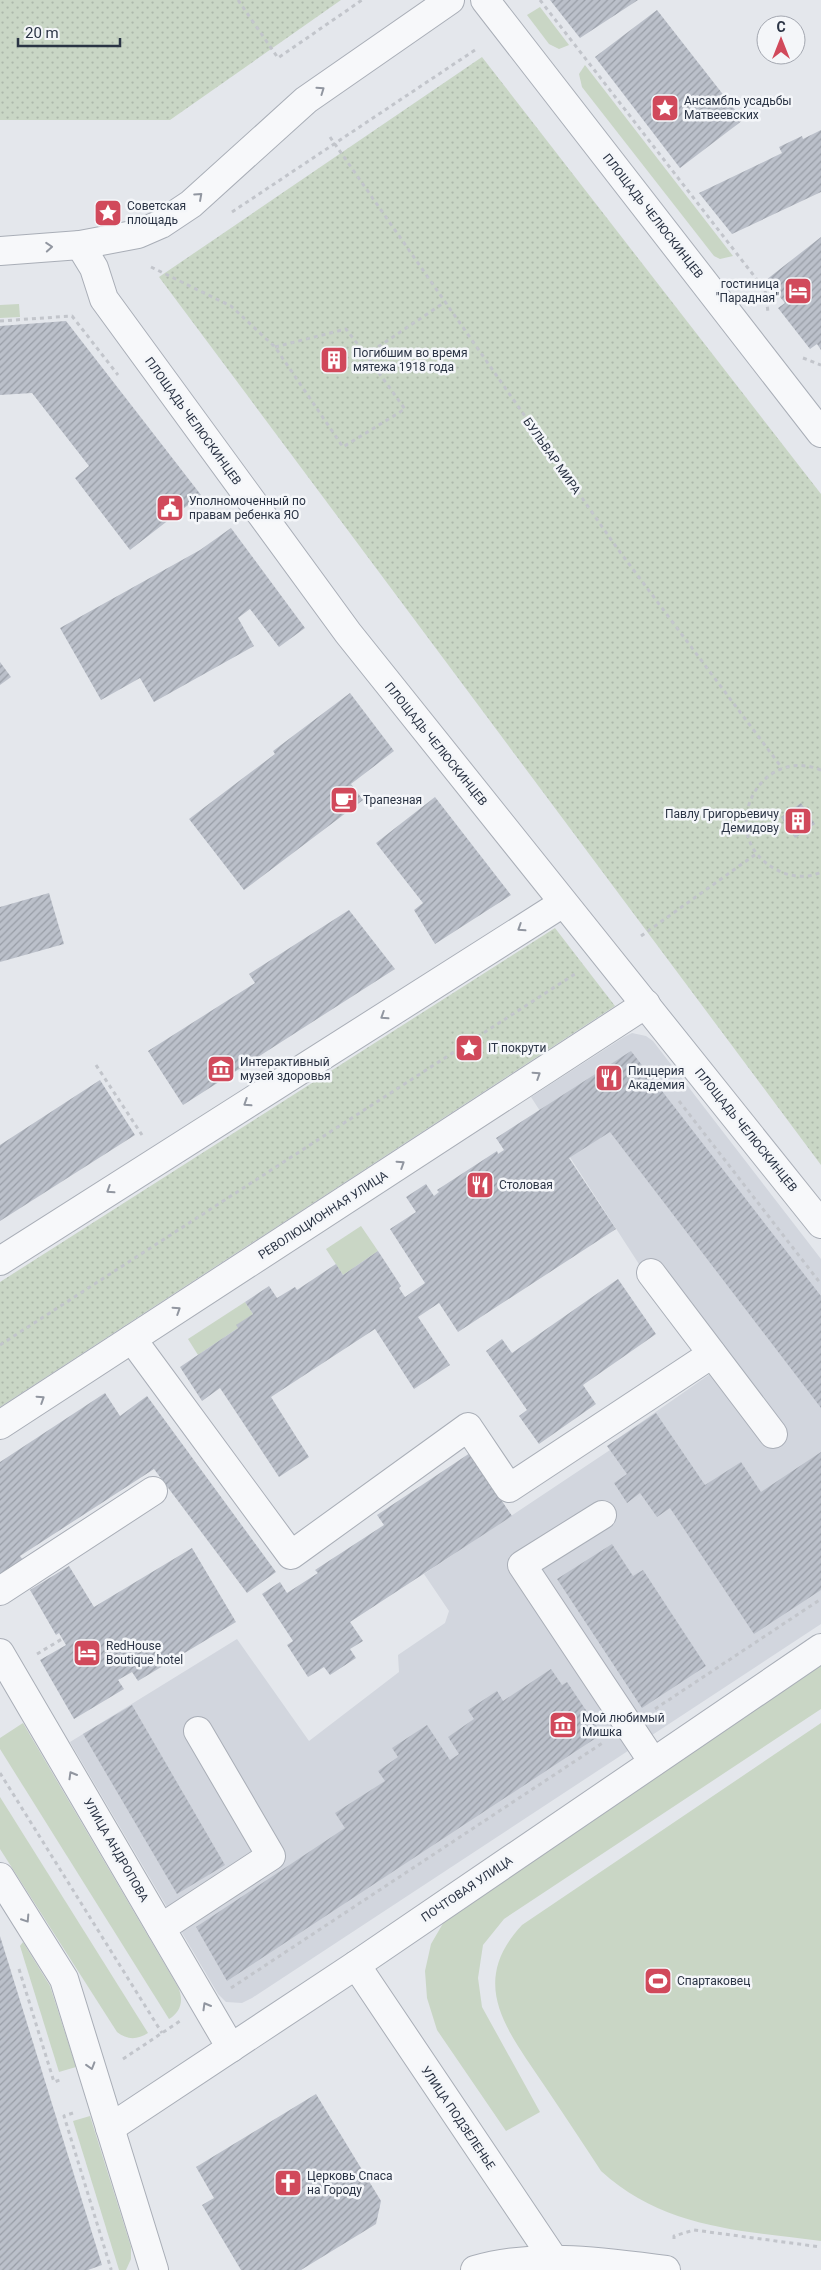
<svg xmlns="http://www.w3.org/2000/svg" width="821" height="2270" font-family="Roboto,sans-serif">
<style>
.built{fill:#d2d6de}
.green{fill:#c9d6c5}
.park{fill:url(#park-dots)}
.building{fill:url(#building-hatch)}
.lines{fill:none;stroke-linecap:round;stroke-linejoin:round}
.minor-casing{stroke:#a9aeb7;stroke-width:30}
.path{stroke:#c2c5cb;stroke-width:3;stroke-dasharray:4 4;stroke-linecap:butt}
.minor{stroke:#f7f8fa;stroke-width:28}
.oneway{stroke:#9196a0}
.labels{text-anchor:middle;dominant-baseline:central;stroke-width:5;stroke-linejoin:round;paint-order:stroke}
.poi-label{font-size:12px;fill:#2b3445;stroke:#f4f6f9;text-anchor:start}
.street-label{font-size:12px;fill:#2b3445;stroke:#f4f6f9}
</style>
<defs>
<pattern id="park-dots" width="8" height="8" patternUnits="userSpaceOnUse" patternTransform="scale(1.25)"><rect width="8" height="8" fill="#c9d6c5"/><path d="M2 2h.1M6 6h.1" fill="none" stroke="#adb8ab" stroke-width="1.8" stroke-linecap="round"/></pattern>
<pattern id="building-hatch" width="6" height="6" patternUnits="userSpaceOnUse" patternTransform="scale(1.25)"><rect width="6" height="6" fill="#bbc0ca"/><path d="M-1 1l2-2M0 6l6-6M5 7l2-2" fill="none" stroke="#989da6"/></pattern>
</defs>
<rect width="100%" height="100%" fill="#e4e7ec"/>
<polygon class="built" points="632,1033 646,1036 653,1041 821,1259 821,1624 252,1998 242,2003 226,2002 218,1994 70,1742 237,1639 309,1741 399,1672 398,1655 445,1623 449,1611 424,1574 610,1450 607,1446 710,1374 531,1097 624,1037"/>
<g class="green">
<polygon points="540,7 569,45 559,49 549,44 527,15"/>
<polygon points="585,65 733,256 720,259 714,256 582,87 579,74"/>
<polygon points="19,304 20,317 0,318 0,305"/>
<polygon points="361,1226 378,1251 343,1275 326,1249"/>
<polygon points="245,1302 253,1314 238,1328 198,1355 188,1339"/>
<polygon points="821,1664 821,1709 504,1919 483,1945 478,1978 482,2007 540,2112 506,2131 437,2030 427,1998 425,1971 431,1944 445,1920"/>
<path d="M 23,1723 L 178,1987 C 184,2000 181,2012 169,2019 L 0,1749 L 0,1738 Z"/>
<path d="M 821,1723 L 821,2241 C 742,2231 663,2228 601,2171 C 582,2142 563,2113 544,2085 C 508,2031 467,1984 522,1925 Z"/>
<path d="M 0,1797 L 148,2033 C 137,2040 127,2040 117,2032 L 0,1849 Z"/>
<polygon points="23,1942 50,1986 76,2067 59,2072 20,1946"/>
<polygon points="90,2116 131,2247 131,2259 126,2270 119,2270 73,2121"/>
</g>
<g class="park">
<polygon points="0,0 341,0 170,120 0,120"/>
<polygon points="482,57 821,494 821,1165 159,277"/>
<polygon points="555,928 615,1006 0,1407 0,1282"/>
</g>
<g class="building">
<polygon points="550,0 638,0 580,38"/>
<polygon points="657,10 743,120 680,168 595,57"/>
<polygon points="821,130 821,192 732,234 699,193 782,153 779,147 802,136 803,139"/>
<polygon points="821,237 821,350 817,344 810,349 778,308 785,303 766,280"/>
<polygon points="66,321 201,495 130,550 75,478 89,466 32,393 0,395 0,326"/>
<polygon points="337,346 348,363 332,373 321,357"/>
<polygon points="231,528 305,628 279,647 250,609 238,618 254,646 154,702 140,678 101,700 60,628 200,550"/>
<polygon points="0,662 11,677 0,685"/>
<polygon points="350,693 394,751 351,784 363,800 244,890 189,819 275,754 273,751"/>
<polygon points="435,797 511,895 435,944 414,910 423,903 376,843"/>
<polygon points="801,803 815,824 795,838 781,817"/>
<polygon points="49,893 64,944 0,962 0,907"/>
<polygon points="349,910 395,969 183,1105 148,1051 255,983 249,974"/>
<polygon points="631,1051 821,1296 821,1408 610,1132 569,1158 616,1229 458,1332 439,1303 418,1317 450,1365 414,1389 375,1329 271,1397 309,1457 279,1477 220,1388 202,1401 180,1367 238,1328 236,1325 253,1314 245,1302 269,1286 277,1298 295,1287 297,1290 336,1264 343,1275 378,1251 401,1286 399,1288 405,1297 425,1283 390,1229 416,1212 406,1197 426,1184 434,1196 439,1192 437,1190 497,1151 498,1154 504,1150 496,1138"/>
<polygon points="100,1080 135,1135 0,1221 0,1145"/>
<polygon points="618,1279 656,1334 583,1385 596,1404 539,1444 519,1416 527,1410 486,1351 502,1339 512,1353"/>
<polygon points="105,1393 120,1416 147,1396 276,1572 247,1593 154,1469 20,1556 23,1560 0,1574 0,1462"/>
<polygon points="656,1413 705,1485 741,1462 761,1492 821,1452 821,1590 754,1634 670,1508 657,1517 640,1493 627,1503 614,1483 627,1474 607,1446"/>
<polygon points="470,1453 512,1516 350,1622 363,1641 350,1649 356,1658 330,1675 324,1667 308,1677 287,1645 293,1641 262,1594 280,1582 287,1593 318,1573 315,1570 384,1525 377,1515"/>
<polygon points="612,1544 633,1576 643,1570 706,1666 642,1708 557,1579"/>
<polygon points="192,1548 236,1622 138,1681 132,1672 118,1680 124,1689 74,1719 40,1660 66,1645 59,1633 56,1635 30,1590 69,1566 94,1607"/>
<polygon points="551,1669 562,1685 567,1682 602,1734 227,1981 196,1927 345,1828 335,1813 385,1781 378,1771 398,1757 392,1748 427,1725 450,1760 459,1754 448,1737 474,1719 468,1710 497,1691 503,1701"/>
<polygon points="132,1705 225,1865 177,1894 83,1734"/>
<polygon points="0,1936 102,2265 88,2270 0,2270"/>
<polygon points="316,2094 381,2201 376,2224 301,2270 241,2270 202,2205 214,2198 196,2167"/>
</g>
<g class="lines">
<defs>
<g id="minor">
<polyline points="485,0 821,433"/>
<polyline points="80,245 94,268 104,299 348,633 821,1224"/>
<polyline points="0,251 80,245 138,234 161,224 191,204 306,100 450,0"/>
<polyline points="0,1261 563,903"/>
<polyline points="651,1273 773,1434"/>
<polyline points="132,1339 291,1555 468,1427 509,1488 712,1354"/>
<polyline points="0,1425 646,1004"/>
<polyline points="602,1515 522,1565 653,1762"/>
<polyline points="0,1591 153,1491"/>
<polyline points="0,1653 231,2048"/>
<polyline points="0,1877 64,1979 154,2270"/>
<polyline points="161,1928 271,1856 198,1731"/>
<polyline points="356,1965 561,2270"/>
<polyline points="110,2128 356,1965 821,1648"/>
<path d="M 475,2270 C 537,2252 603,2262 666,2270"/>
</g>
</defs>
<use href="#minor" class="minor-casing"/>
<g class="path">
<polyline points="238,0 278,58 362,0"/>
<polyline points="540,0 765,290 768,312"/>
<polyline points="330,137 617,548 782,768"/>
<polyline points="232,212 478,48"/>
<polyline points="151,267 231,306 275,347 343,447 405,409 366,355 445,302"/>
<polyline points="0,321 72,316 118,375"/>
<polyline points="275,347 346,329 366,355"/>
<polyline points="803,358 821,365"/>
<path d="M 821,770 C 757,744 714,838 777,870 C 790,877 807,879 821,872"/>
<polyline points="641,936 756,854"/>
<polyline points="96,1065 142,1135"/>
<polyline points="679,1101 821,1284"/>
<polyline points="0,1345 578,972"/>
<polyline points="37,1654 62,1639"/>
<polyline points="655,1709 821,1599"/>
<polyline points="0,1773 162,2033"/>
<polyline points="19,1969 54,2082 63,2079"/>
<polyline points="231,1988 604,1742"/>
<polyline points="123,2059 180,2021"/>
<polyline points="73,2113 64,2116 111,2269 110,2270"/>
<polyline points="674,2239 674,2236 694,2230 821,2247"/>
</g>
<use href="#minor" class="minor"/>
</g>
<defs><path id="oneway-chevron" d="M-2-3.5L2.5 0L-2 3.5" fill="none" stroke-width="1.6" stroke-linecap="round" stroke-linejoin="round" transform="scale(1.25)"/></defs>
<g class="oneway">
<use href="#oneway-chevron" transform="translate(321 90) rotate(-35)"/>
<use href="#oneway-chevron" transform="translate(199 196) rotate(-42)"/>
<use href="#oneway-chevron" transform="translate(49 247) rotate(-4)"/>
<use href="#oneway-chevron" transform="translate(521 928) rotate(147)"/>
<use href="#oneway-chevron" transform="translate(384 1016) rotate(147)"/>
<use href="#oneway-chevron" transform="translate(537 1075) rotate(-33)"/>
<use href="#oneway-chevron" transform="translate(247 1103) rotate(147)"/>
<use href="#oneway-chevron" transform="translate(401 1164) rotate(-33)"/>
<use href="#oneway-chevron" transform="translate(110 1190) rotate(147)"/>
<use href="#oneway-chevron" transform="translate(177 1310) rotate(-33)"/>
<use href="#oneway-chevron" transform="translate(41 1399) rotate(-33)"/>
<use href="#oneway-chevron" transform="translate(72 1775) rotate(-120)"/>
<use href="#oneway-chevron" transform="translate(26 1919) rotate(57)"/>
<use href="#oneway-chevron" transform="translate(206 2006) rotate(-120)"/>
<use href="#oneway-chevron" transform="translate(91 2066) rotate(73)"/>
</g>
<defs>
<symbol id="sight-square" viewBox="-11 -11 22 22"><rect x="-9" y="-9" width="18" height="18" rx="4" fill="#d1495b" stroke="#f4f6f9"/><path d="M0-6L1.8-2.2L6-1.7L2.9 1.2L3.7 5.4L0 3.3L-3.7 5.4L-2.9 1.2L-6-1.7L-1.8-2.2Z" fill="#fff"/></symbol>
<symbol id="hotel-square" viewBox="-11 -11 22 22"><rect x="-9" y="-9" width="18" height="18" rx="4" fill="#d1495b" stroke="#f4f6f9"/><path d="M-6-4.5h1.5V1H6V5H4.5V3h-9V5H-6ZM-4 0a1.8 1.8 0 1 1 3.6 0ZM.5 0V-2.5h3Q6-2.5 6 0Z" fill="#fff"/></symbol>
<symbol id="building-square" viewBox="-11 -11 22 22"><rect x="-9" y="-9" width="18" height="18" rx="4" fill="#d1495b" stroke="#f4f6f9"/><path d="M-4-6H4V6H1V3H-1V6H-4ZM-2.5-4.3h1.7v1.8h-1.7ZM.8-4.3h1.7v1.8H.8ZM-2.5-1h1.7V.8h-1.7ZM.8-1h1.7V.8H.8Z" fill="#fff"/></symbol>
<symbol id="civic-square" viewBox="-11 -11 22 22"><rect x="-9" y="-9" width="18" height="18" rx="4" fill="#d1495b" stroke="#f4f6f9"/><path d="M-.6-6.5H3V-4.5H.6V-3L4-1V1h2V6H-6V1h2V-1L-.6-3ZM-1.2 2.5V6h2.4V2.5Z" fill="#fff"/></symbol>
<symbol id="cafe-square" viewBox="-11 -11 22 22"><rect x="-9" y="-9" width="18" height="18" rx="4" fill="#d1495b" stroke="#f4f6f9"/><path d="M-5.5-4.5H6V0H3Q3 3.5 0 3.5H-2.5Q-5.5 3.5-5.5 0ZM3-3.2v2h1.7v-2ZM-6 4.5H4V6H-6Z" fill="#fff"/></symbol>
<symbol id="museum-square" viewBox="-11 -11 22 22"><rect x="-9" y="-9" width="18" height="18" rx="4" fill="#d1495b" stroke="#f4f6f9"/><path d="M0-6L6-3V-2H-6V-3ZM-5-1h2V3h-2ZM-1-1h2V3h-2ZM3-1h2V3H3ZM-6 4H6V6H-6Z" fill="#fff"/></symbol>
<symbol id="restaurant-square" viewBox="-11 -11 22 22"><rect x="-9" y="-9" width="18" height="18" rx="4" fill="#d1495b" stroke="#f4f6f9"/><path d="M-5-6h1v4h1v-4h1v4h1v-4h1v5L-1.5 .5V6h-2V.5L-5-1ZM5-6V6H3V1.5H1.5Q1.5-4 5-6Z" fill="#fff"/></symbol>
<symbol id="stadium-square" viewBox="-11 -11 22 22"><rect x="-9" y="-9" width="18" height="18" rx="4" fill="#d1495b" stroke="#f4f6f9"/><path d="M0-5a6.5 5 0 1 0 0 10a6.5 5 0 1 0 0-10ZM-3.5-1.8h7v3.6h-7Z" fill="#fff"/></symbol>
<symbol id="church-square" viewBox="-11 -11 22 22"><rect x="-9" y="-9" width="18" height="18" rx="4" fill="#d1495b" stroke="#f4f6f9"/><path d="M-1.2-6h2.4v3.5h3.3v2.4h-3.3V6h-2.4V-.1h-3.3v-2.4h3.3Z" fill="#fff"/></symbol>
</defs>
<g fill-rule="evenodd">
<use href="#sight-square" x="649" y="92" width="32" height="32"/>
<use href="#sight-square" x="92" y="197" width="32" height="32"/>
<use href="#hotel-square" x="782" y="275" width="32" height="32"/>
<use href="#building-square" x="318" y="344" width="32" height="32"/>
<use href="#civic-square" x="154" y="492" width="32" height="32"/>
<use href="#cafe-square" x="328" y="784" width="32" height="32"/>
<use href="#building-square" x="782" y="805" width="32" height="32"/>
<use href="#sight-square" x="453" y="1032" width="32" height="32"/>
<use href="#museum-square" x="205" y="1053" width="32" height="32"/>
<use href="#restaurant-square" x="593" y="1062" width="32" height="32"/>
<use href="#restaurant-square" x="464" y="1169" width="32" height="32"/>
<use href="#hotel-square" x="71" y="1637" width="32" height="32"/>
<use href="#museum-square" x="547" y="1709" width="32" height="32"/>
<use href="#stadium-square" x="642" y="1965" width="32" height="32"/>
<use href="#church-square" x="272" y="2167" width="32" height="32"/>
</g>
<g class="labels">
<g class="poi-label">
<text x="684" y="101">Ансамбль усадьбы<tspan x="684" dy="14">Матвеевских</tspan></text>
<text x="127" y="206">Советская<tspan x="127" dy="14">площадь</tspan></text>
<text x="779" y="284" text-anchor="end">гостиница<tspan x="779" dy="14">"Парадная"</tspan></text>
<text x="353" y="353">Погибшим во время<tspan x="353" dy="14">мятежа 1918 года</tspan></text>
<text x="189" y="501">Уполномоченный по<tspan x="189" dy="14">правам ребенка ЯО</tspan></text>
<text x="363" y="800">Трапезная</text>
<text x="779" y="814" text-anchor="end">Павлу Григорьевичу<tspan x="779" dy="14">Демидову</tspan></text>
<text x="488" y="1048">IT покрути</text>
<text x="240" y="1062">Интерактивный<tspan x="240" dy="14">музей здоровья</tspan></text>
<text x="628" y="1071">Пиццерия<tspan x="628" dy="14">Академия</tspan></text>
<text x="499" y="1185">Столовая</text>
<text x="106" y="1646">RedHouse<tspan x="106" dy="14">Boutique hotel</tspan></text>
<text x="582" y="1718">Мой любимый<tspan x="582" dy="14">Мишка</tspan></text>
<text x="677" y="1981">Спартаковец</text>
<text x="307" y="2176">Церковь Спаса<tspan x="307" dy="14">на Городу</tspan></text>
</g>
<g class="street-label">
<text transform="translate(653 216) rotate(52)">ПЛОЩАДЬ ЧЕЛЮСКИНЦЕВ</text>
<text transform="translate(193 421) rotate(54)">ПЛОЩАДЬ ЧЕЛЮСКИНЦЕВ</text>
<text transform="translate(552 456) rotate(55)">БУЛЬВАР МИРА</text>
<text transform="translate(436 744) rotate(51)">ПЛОЩАДЬ ЧЕЛЮСКИНЦЕВ</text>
<text transform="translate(746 1130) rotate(51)">ПЛОЩАДЬ ЧЕЛЮСКИНЦЕВ</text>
<text transform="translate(323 1215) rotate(-33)">РЕВОЛЮЦИОННАЯ УЛИЦА</text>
<text transform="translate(116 1850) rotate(60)">УЛИЦА АНДРОПОВА</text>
<text transform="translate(467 1889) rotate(-34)">ПОЧТОВАЯ УЛИЦА</text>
<text transform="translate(458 2118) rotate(56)">УЛИЦА ПОДЗЕЛЕНЬЕ</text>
</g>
</g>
<g transform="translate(781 40)"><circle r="24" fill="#f4f6f9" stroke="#a4a8b1"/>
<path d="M0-4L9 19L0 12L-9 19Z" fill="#d1495b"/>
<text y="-8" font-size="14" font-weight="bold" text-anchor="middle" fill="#2b3445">С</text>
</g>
<path d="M18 38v8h102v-8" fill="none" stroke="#2b3445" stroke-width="2.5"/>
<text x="25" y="38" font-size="15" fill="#2b3445" stroke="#f4f6f9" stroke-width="4" paint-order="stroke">20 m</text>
</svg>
